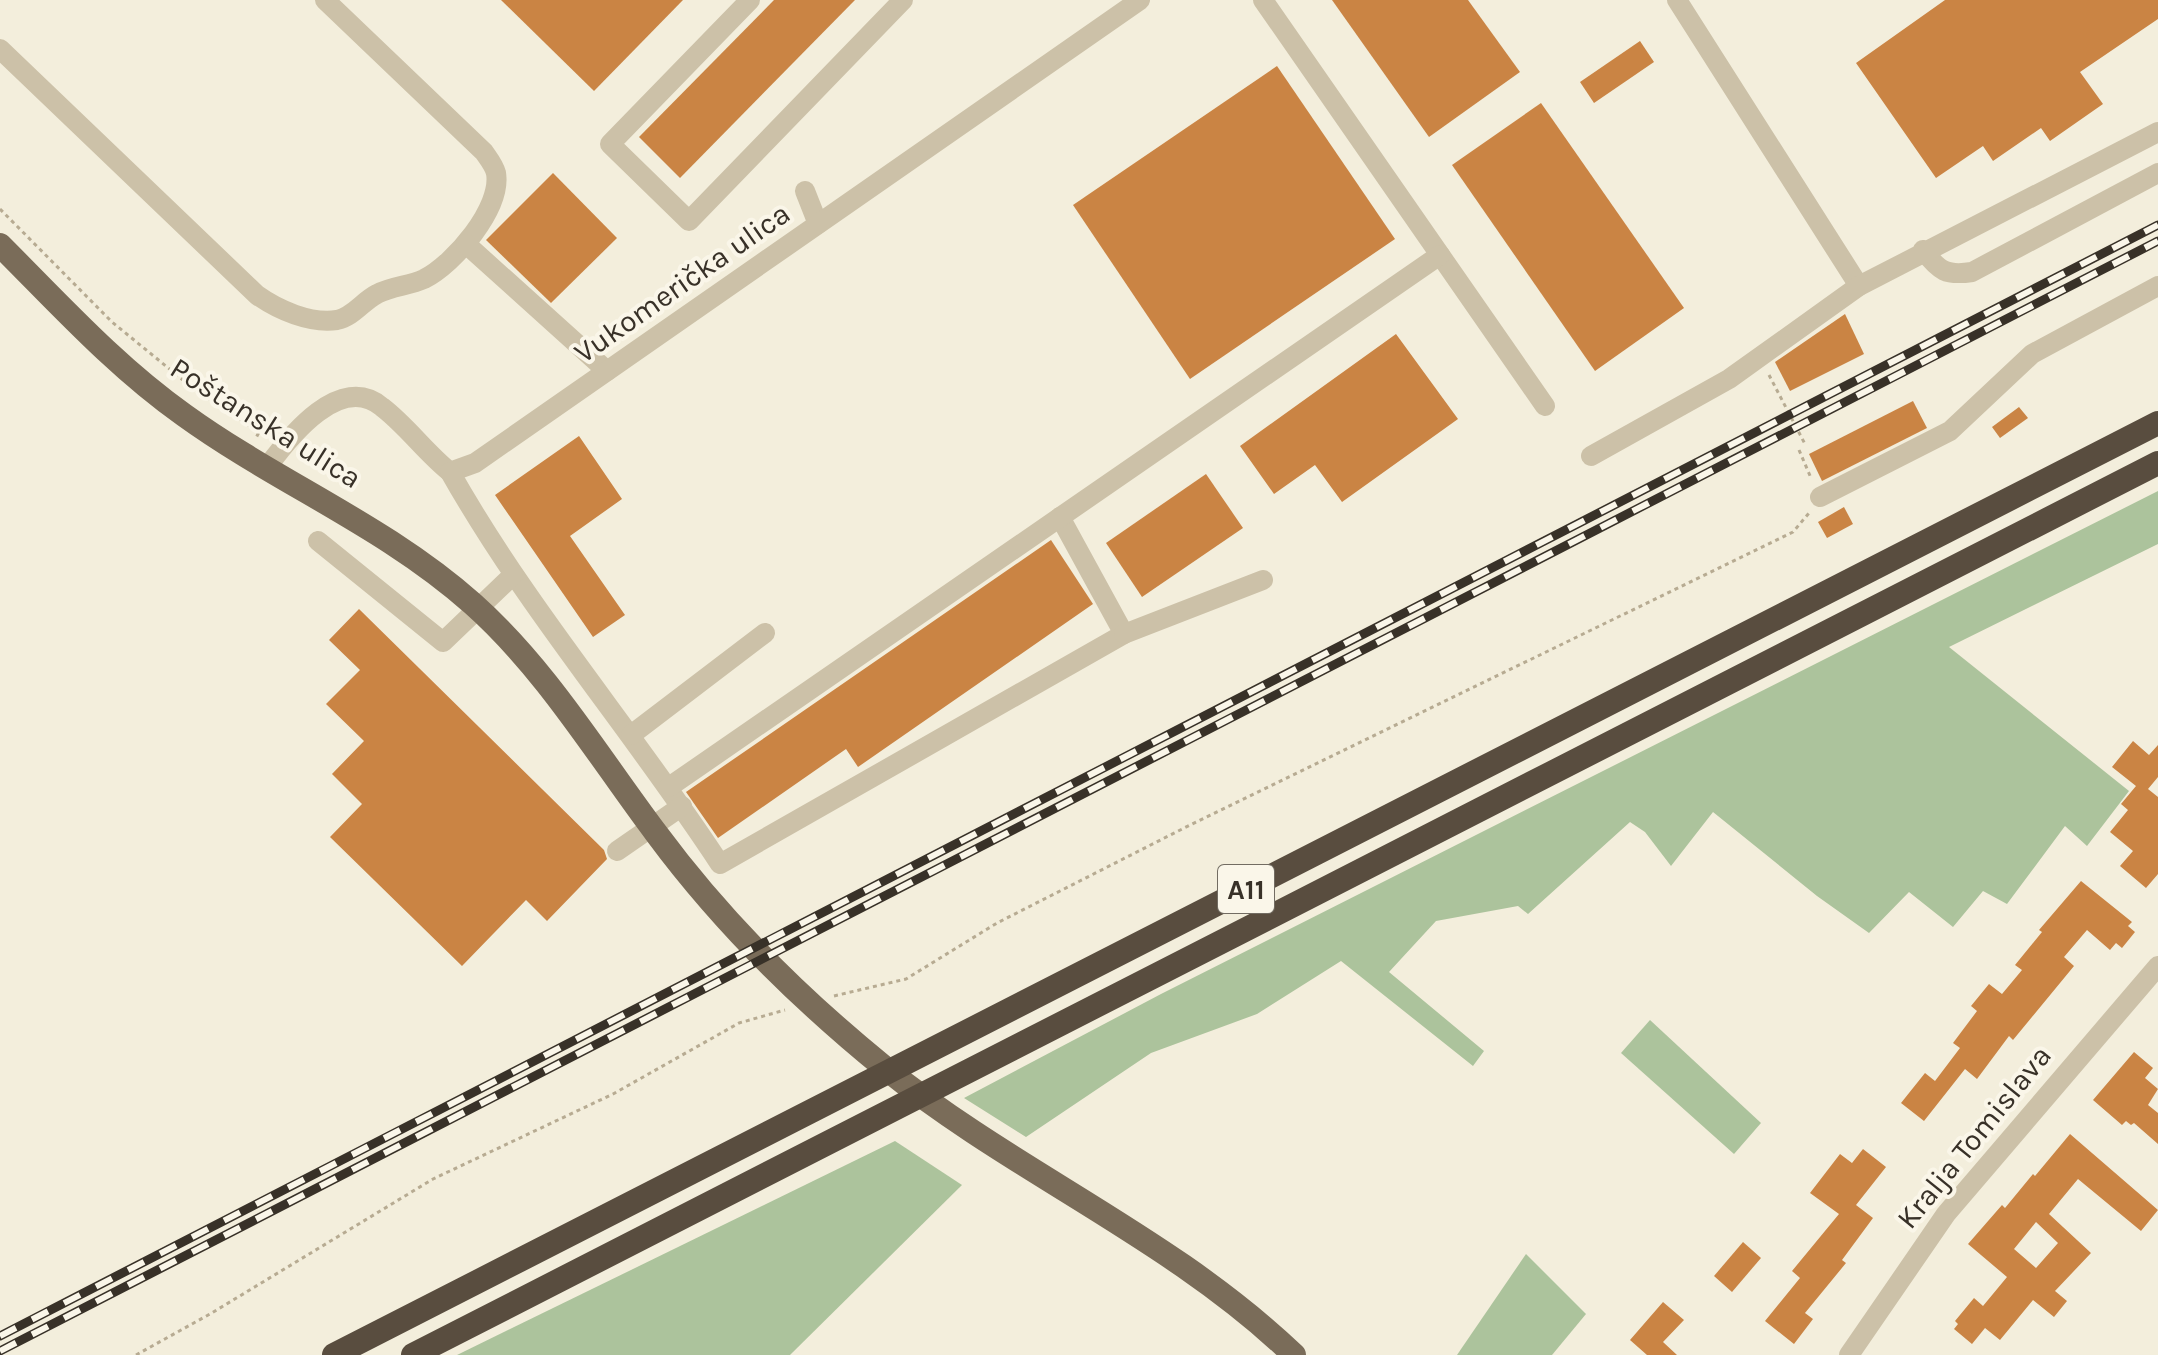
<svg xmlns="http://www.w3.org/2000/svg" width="2158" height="1355" font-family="Karla,sans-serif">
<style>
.green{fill:#acc39c}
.building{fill:#ca8444;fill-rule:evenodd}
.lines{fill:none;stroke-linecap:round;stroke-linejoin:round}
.path{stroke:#b7ab92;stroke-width:3;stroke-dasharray:4 4;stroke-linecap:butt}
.minor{stroke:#ccc1a8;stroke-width:20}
.major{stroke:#7a6c59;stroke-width:24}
.highway{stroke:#594d3f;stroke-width:24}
.rail-casing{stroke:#383128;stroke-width:9}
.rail{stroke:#faf6e9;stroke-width:6;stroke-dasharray:18;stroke-linecap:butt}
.labels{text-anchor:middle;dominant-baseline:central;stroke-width:8;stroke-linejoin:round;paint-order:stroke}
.shield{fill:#faf6e9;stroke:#726c62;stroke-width:2}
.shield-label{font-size:28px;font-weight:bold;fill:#383128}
.street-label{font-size:30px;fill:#383128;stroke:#faf6e9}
</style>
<rect width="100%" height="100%" fill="#f3eedc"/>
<g class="green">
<polygon points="2158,491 2158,544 1949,647 2129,791 2087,846 2065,826 2007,904 1983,891 1953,927 1909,892 1869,933 1817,896 1713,812 1671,866 1645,832 1630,822 1528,914 1518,906 1436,921 1389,972 1484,1051 1473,1066 1341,961 1257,1014 1151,1053 1026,1137 964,1098 1161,994"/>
<polygon points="1650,1020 1761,1123 1734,1154 1621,1053"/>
<polygon points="895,1141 962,1185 790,1355 457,1355"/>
<polygon points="1526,1254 1586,1314 1552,1355 1457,1355"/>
</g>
<g class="building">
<polygon points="501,0 683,0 594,91"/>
<polygon points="774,0 855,0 680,178 639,137"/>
<polygon points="1332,0 1468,0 1520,72 1429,137"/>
<polygon points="1945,0 2158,0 2158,19 2080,72 2103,104 2050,141 2041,128 1993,161 1983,146 1936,178 1856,63"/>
<polygon points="1640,41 1654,62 1594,103 1580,82"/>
<polygon points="1277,66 1395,239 1190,379 1073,205"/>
<polygon points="1541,103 1684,308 1595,371 1452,165"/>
<polygon points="553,173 617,238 551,303 486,240"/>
<polygon points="1845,314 1864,354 1790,391 1775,362"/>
<polygon points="1396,334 1458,419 1342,502 1315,465 1274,494 1240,446"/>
<polygon points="1913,401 1927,428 1822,481 1809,454"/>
<polygon points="2019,407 2028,418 2000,438 1992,427"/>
<polygon points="579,436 622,499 570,536 625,615 593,637 495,495"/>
<polygon points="1206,474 1243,528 1142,597 1106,543"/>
<polygon points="1844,507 1853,524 1827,538 1818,522"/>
<polygon points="1051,540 1093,604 858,767 846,749 718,838 686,792"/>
<polygon points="359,609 604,850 607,859 547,921 526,900 462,966 330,837 362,804 332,774 364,741 326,704 360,670 329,640"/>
<polygon points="2133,741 2149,755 2158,745 2158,777 2148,789 2158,797 2158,874 2146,888 2120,866 2133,851 2110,832 2128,810 2121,804 2136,786 2112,767"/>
<polygon points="2081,881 2132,922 2128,926 2135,932 2122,948 2116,943 2110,950 2087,930 2064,957 2074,966 2013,1040 2009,1036 1977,1079 1965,1069 1924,1121 1901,1103 1925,1073 1935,1081 1960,1048 1953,1043 1977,1011 1971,1006 1989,984 2002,994 2022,970 2015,965 2042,932 2039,930"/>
<polygon points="2134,1052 2153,1068 2145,1078 2158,1089 2148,1105 2158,1113 2158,1144 2134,1123 2131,1125 2126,1121 2122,1125 2093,1100"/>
<path d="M 2070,1134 L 2158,1210 L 2141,1231 L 2078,1179 L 2049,1214 L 2091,1253 L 2055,1291 L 2067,1301 L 2054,1317 L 2033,1300 L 2000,1340 L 1985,1328 L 1972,1344 L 1954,1329 L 1958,1324 L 1955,1321 L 1974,1298 L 1983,1306 L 2007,1277 L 1968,1244 L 2002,1205 L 2005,1208 L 2033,1174 L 2035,1176 ZM 2036,1222 L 2058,1243 L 2036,1268 L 2014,1249 Z"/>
<polygon points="1863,1149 1886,1167 1856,1205 1873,1218 1842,1260 1846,1263 1805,1313 1813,1319 1794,1344 1765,1321 1800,1278 1792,1271 1839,1214 1810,1193 1840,1154 1852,1163"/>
<polygon points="1743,1242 1761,1258 1732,1292 1714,1276"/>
<polygon points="1663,1302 1684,1320 1663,1342 1677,1355 1647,1355 1630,1340"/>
</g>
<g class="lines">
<g class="path">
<polyline points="0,209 112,322 194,389 259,432 256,438"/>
<polyline points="1769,375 1806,446"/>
<polyline points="1799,450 1811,478"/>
<polyline points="834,996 906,979 997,923 1192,824 1793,532 1809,513"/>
<polyline points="136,1355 210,1314 433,1179 613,1094 739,1023 785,1010"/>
</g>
<g class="minor">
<polyline points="750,0 610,144 689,221 903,0"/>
<polyline points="1263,0 1545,406"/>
<polyline points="1677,0 1859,286"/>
<path d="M 0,49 L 257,295 C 278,310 310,324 337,320 C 353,317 363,301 377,294 C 392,286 409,286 424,279 C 454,264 502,208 496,173 C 494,165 488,158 484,152 L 325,0"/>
<polyline points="805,191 818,224"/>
<polyline points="466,244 607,371"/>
<path d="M 1923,250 C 1939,271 1946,276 1972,272 L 2158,173"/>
<polyline points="1591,456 1729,379 1859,286 2158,132"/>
<path d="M 268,466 C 290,436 341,372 382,407 C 407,426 425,452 450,472 L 475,463 L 1140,0"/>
<path d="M 450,472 C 528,610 633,731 720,864 L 1124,634 L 1060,517"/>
<polyline points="1820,497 1950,431 2032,354 2158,286"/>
<polyline points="318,541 443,642 513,575"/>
<polyline points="1124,634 1263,580"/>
<polyline points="631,735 765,633"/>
<polyline points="669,787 1440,255"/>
<polyline points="617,851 682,806"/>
<polyline points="1849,1355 1946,1214 2158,966"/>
</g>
<path class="major" d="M 0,245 C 59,304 116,367 184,415 C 278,483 384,525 473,604 C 546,669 598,756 656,833 C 721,921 800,999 885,1068 C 1015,1173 1172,1238 1294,1355"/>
<g class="highway">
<polyline points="334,1355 2158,423"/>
<polyline points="413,1355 2158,463"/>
</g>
<defs>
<g id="rail">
<polyline points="0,1336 2158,225"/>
<polyline points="0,1351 2158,241"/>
</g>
</defs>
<use href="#rail" class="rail-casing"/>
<use href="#rail" class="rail"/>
</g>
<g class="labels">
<rect class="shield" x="1218" y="865" width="56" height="48" rx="6"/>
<g class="shield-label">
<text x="1246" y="889">A11</text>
</g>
<g class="street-label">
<text transform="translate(682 283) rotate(-35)">Vukomerička ulica</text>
<text transform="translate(266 423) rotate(32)">Poštanska ulica</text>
<text transform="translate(1974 1137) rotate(-51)">Kralja Tomislava</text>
</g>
</g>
</svg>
